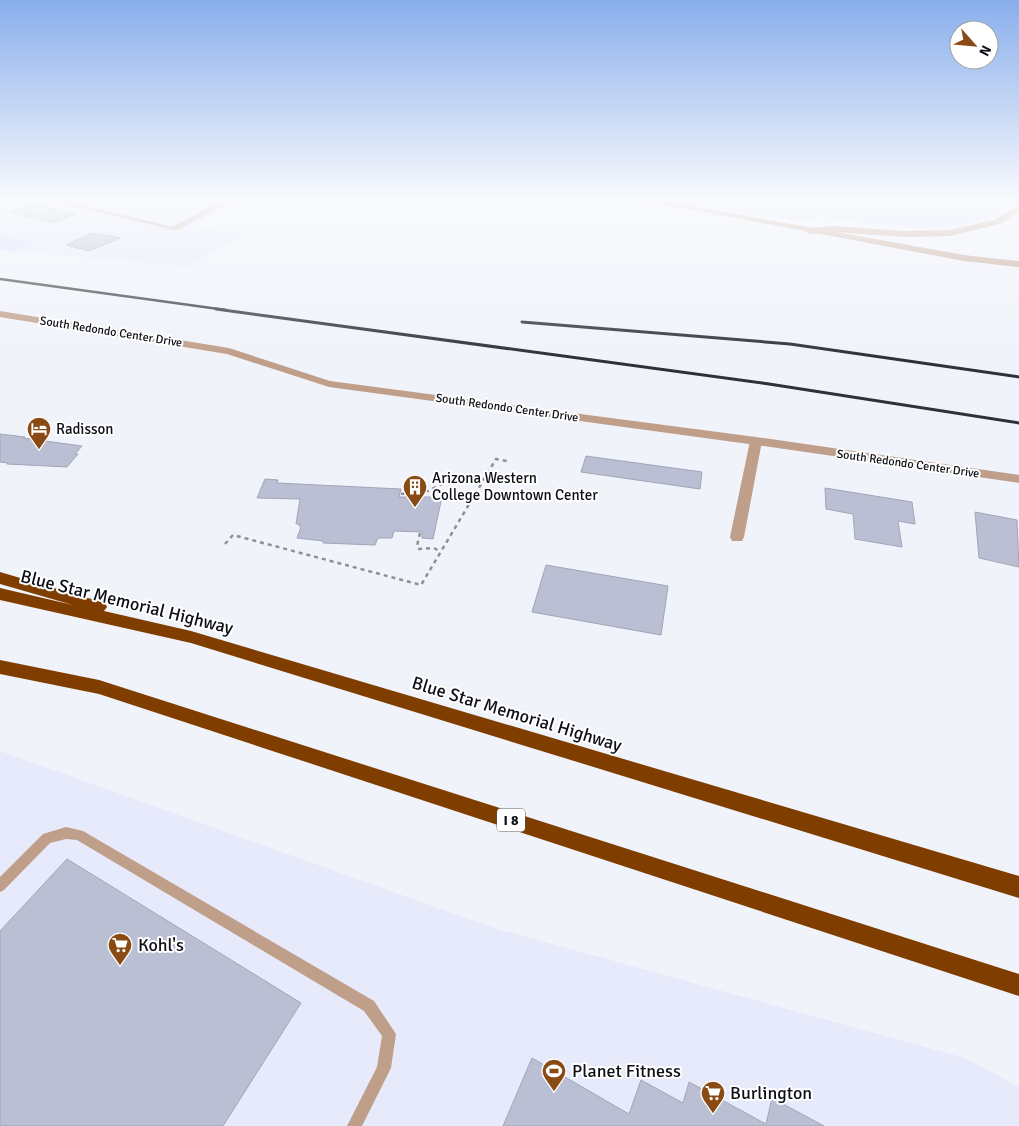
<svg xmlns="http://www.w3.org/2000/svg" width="1019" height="1126" font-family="Signika,sans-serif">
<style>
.built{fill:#e7eafb}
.green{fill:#dadffd}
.building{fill:#bbbfd3;stroke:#a1a5b9}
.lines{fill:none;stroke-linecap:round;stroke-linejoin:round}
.path{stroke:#8e9097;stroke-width:2.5;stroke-dasharray:4 4;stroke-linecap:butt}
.service{fill:#c09f8a;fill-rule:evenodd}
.minor{fill:#c09f8a;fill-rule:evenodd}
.tertiary{fill:#c09f8a;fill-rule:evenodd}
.motorway{fill:#7f3e00;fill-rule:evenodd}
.rail-far1{stroke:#2f3137;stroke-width:2.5}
.rail{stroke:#2f3137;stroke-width:3}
.labels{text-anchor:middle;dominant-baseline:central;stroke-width:4;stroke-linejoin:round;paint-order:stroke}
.far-street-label{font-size:12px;fill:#0d0f15;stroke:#fff}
.shield{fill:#fff;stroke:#56575b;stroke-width:1}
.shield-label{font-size:14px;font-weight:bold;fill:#0d0f15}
.poi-label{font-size:15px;fill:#0d0f15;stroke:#fff;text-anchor:start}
.near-street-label{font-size:18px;fill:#0d0f15;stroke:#fff}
.near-poi-label{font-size:18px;fill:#0d0f15;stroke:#fff;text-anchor:start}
</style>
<rect width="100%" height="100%" fill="#f1f3fb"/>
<g class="built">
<polygon points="10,198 244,198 196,224 243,236 188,266 0,250 0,202"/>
<polygon points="0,751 494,928 965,1058 1019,1087 1019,1126 0,1126"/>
</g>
<g class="green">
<path d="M 674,198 L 1015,198 C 969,245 877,224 820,216 L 810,220 L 790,219 Z"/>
<polygon points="0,234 34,242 13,252 0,250"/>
</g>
<g class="building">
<polygon points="32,203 75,214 54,223 10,212"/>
<polygon points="92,233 120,238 89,251 66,245"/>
<polygon points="0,434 25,437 23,438 82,446 75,454 78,454 67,467 7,464 8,463 0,462"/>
<polygon points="586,456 702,472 700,489 581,472"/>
<polygon points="265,479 278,480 277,483 401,489 399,497 442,497 433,539 422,538 422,532 394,531 392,538 378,538 375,545 323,543 323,541 297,538 301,527 299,526 300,524 296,524 300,499 257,498"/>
<polygon points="825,488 912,502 915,524 898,521 902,547 855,539 853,514 826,509"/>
<polygon points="975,512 1017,520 1019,567 979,558"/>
<polygon points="546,565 668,586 661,635 532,612"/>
<polygon points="67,859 301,1003 223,1126 0,1126 0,931"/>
<polygon points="532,1058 629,1114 641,1080 683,1103 689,1082 766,1124 772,1098 824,1126 503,1126"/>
</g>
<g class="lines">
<g class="path">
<polyline points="401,494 428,491 455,477 481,483"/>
<polyline points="420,533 417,546 419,549 434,548 441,552"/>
<polyline points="225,544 233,535 421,585 496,459 507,461"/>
</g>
<g class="service">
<polygon points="63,198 67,198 66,201 177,228 174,230 61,203"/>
<polygon points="66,827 83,831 374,1001 396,1034 391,1068 362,1126 347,1126 377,1067 382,1036 364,1011 77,840 66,839 50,843 4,890 0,892 0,877 43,834"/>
</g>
<g class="minor">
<polygon points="227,198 238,198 177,230 170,228"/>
<polygon points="1016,206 1019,206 1019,212 1000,224 950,236 904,237 833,232 809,234 805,231 809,228 833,226 904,231 950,230 994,220"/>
<polygon points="756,437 762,441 744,537 742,541 732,541 730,537 750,441"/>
</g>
<g class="tertiary">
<polygon points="629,198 647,198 964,255 1019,261 1019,267 964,261"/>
<polygon points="0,311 229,348 330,381 756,437 1019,475 1019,483 756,445 329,387 227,354 0,317"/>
</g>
<g class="motorway">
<polygon points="0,572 105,603 107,607 104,611 191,631 1019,876 1019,898 191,643 0,600 0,588 73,605 0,584"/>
<polygon points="0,660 99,680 1019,974 1019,996 99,694 0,674"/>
</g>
<polyline class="rail-far1" points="0,279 226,310"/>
<g class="rail">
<polyline points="216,309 769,384 1019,423"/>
<polyline points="522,322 790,344 1019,377"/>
</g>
</g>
<linearGradient id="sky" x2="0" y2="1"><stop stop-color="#89aeec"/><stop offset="0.56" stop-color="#f9fafd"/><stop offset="1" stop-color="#f9fafd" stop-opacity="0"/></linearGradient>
<rect width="1019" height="356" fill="url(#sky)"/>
<defs>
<symbol id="hotel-pin" viewBox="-11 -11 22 30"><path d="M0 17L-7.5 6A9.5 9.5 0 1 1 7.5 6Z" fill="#8a4a13" stroke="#fff"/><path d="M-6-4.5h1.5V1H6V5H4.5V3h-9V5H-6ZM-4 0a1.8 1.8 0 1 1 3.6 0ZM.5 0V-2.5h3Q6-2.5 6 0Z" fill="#fff"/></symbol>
<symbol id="building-pin" viewBox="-11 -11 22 30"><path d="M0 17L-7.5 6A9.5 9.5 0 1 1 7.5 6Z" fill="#8a4a13" stroke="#fff"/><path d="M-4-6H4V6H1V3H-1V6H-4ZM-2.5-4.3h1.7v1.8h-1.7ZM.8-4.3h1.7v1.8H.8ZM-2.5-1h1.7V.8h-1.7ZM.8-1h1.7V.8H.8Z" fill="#fff"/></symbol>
<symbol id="supermarket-pin" viewBox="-11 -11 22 30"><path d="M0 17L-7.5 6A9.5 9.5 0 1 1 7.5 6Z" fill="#8a4a13" stroke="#fff"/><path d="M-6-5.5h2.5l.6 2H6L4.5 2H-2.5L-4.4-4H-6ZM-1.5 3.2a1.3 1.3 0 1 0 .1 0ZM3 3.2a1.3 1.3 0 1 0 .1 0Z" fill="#fff"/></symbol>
<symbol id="stadium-pin" viewBox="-11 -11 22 30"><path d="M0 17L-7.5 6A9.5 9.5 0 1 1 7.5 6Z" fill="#8a4a13" stroke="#fff"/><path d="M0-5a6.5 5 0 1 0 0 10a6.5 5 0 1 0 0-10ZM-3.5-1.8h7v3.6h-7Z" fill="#fff"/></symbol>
</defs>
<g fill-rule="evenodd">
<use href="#hotel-pin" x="25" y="415" width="28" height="38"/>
<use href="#building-pin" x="401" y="473" width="28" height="38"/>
<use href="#supermarket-pin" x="106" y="931" width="28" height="38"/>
<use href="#stadium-pin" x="540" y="1057" width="28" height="38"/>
<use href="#supermarket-pin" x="699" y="1079" width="28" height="38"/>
</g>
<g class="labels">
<g class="far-street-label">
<text transform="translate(111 332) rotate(9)">South Redondo Center Drive</text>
<text transform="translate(507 408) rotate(8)">South Redondo Center Drive</text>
<text transform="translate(908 464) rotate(8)">South Redondo Center Drive</text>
</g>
<rect class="shield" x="497" y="808.5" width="28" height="23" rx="4"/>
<g class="shield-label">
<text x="511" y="820">I 8</text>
</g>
<g class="poi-label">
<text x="56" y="429">Radisson</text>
<text x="432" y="478">Arizona Western<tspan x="432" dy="17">College Downtown Center</tspan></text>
</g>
<g class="near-street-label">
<text transform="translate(127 602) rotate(14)">Blue Star Memorial Highway</text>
<text transform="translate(517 714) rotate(17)">Blue Star Memorial Highway</text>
</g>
<g class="near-poi-label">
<text x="138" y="945">Kohl's</text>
<text x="572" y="1071">Planet Fitness</text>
<text x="730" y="1093">Burlington</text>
</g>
</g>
<g transform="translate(974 45) rotate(117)"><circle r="24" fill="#ffffff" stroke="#9e9fa1"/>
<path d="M0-4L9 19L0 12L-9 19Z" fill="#8a4a13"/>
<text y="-8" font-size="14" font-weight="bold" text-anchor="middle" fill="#0d0f15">N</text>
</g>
</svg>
